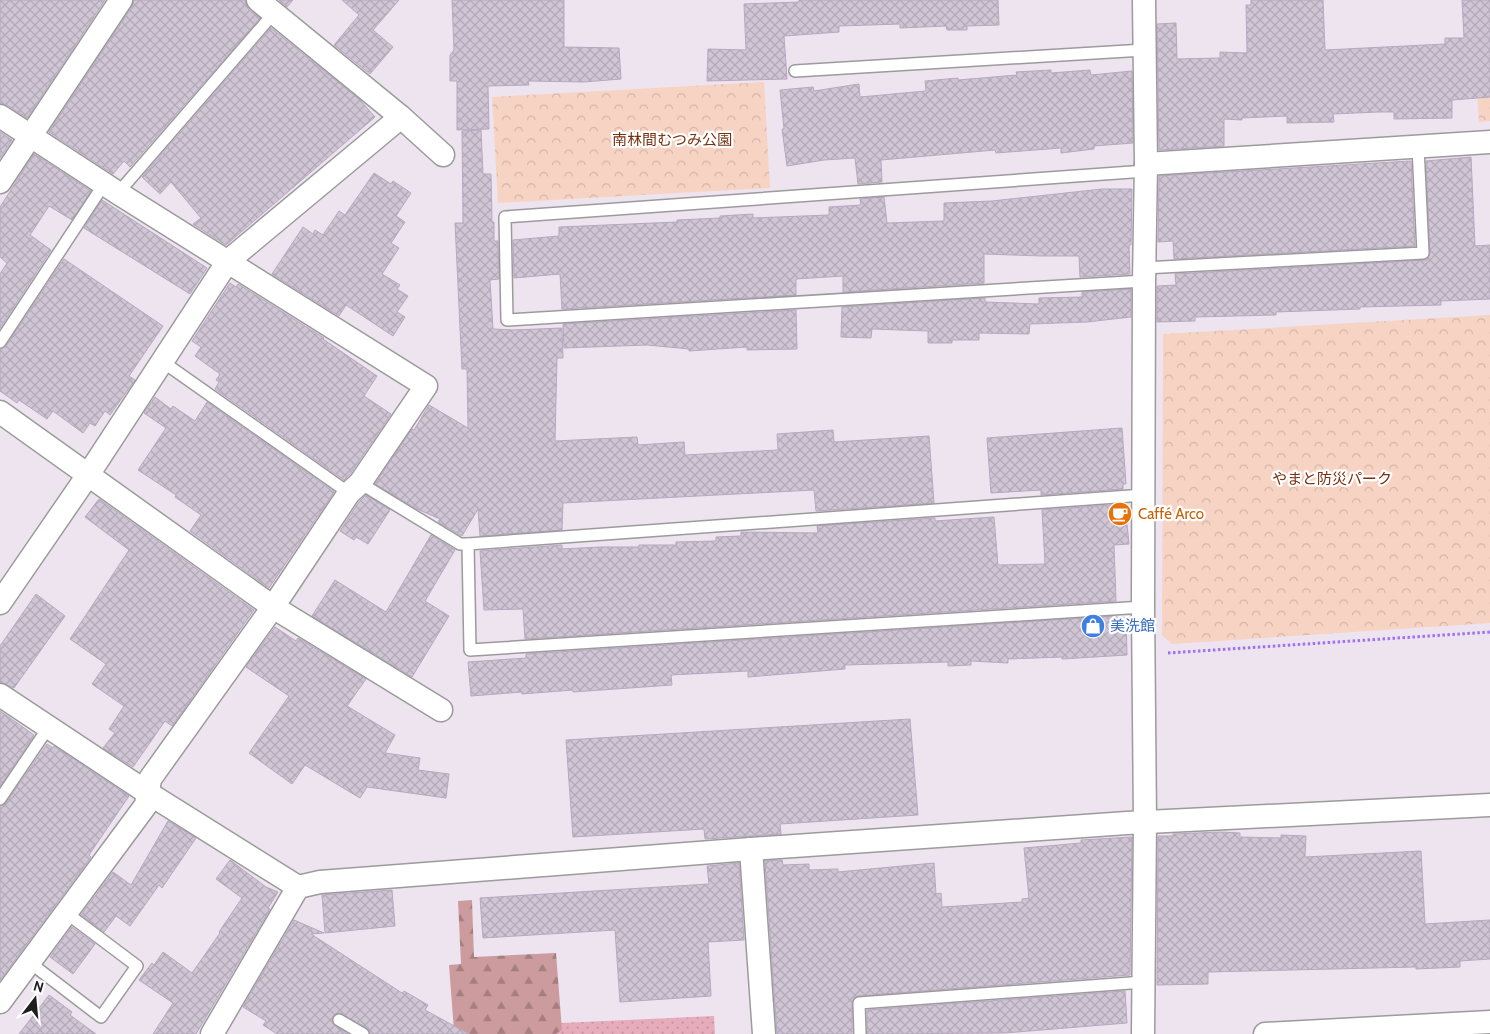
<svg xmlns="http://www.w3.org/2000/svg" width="1490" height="1034" viewBox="0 0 1490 1034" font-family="Cabin,'Noto Sans JP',sans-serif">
<defs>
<pattern id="grass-dots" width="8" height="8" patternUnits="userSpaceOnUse" patternTransform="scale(1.25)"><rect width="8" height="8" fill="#e7acbb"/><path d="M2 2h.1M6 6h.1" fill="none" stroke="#c694a0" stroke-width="1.8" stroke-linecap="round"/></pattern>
<pattern id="forest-firs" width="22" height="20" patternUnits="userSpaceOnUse" patternTransform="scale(1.25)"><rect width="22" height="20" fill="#cc9b9d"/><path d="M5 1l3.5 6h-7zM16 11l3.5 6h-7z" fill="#a57e7f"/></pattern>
<pattern id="park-crowns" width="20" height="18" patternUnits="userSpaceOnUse" patternTransform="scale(1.25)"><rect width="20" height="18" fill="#f7d3c3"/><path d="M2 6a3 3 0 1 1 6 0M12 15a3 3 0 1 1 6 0" fill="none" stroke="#d3b5a7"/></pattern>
<pattern id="building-cross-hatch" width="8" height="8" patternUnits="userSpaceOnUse" patternTransform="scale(1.25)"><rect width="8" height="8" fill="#d0c5d5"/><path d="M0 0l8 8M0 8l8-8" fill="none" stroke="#b2a9b6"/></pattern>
</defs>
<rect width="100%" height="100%" fill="#eee4ef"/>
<path fill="url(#grass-dots)" d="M714 1016 715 1034H556L561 1030V1023Z"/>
<path fill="url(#forest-firs)" d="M472 900 474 957 556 953 562 1030 556 1034H456L454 1031 449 965 461 964 458 901Z"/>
<g fill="url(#park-crowns)">
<path d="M1490 71V121L1479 122 1476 72Z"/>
<path d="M764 82 770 188 498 203 492 97Z"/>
<path d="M1490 315V623L1172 644 1162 635 1163 334Z"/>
</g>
<g fill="url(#building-cross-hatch)" stroke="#b8a7c0">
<path d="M0 0H105L27 118 7 105 0 103Z"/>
<path d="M134 0H245L246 5 249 10 260 18 130 167 124 161 113 174 49 132 132 7Z"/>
<path d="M279 0H293L287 7Z"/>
<path d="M342 0H399L373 30 393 47 370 74 334 45 359 15Z"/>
<path d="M452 0H564V47L619 48 621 79 584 82 528 81 529 85 488 86 489 129 457 130V81H450V55L454 50Z"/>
<path d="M799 0H998L999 25 967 26V30H947L946 26 900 28V24L839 26V32L784 36 787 79 707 81 708 49 746 50 744 4 799 2Z"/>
<path d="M1251 0H1323L1325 50 1445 44V38H1464L1462 0H1490V97L1452 100V118L1394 119V112H1378L1333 114 1334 122 1287 123V116L1242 118V120L1224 119V146L1159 150 1157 24 1176 23 1177 59 1220 58V52L1247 53 1246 5H1251Z"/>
<path d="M271 28 360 100 375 117 226 245 193 224 201 218 171 182 160 194 142 177Z"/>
<path d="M1051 70V73L1090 70 1091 75 1132 71 1133 143 1094 146V149L1061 153V148L996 153 995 150 881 160 882 182 858 184 855 158 824 160 787 166 782 129H784L780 90 813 87 814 91 859 84 860 97 926 91 925 81 958 78V80L1017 75 1016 72Z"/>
<path d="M481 130 483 174H491L492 222H494V241H498L499 279 490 280 493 329 513 330 562 328 563 358H557L555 441 637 437 638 445 684 442 685 455 778 450 777 434 833 430 834 442 929 436 934 503 816 511 814 490 563 503 562 530 480 536 478 509 462 536 438 522 440 519 417 509 375 484 412 429 414 430 429 405 468 428 467 369H462L455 223H463L462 131Z"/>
<path d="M0 132 12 140 0 158Z"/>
<path d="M34 154 91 191 72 220 49 206 30 235 51 250 0 328V274L7 263 0 257V207Z"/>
<path d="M1471 157 1475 246 1490 245V299L1441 301V305L1360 307V309L1276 312V315L1195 317V321L1157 322V286L1176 285 1175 274 1427 260 1430 253 1426 161Z"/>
<path d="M1411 161 1415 246 1174 259 1173 241 1158 242 1159 176Z"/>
<path d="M374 173 391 184 393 181 411 193 396 216 405 222 391 243 399 248 382 274 400 285 397 289 408 296 397 312 405 317 393 336 346 305 339 316 272 274 303 227 313 234 315 230 323 235 339 211 345 215Z"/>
<path d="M1102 189H1132L1131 245H1129L1130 274 1080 277 1079 256H1042L984 254V283L843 292V276L796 279V295L562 309 560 274 514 278 513 240 559 236V227L677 222V220L720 218V216L753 214V218L829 215V207L861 205 860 199 884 197 887 223 944 221V203L992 201Z"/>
<path d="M102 200 207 268 190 294 84 228Z"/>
<path d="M64 259 163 326 129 376 135 380 122 398 110 415 105 411 95 426 90 423 83 433 53 411 47 419 19 400 17 403 0 391V349L6 346Z"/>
<path d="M230 283 236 287 238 284 324 338 323 339 377 376 364 396 391 414 350 474 344 480 215 389 219 382 216 380 220 374 195 356 201 347 192 341Z"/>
<path d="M1131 289V317L1087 322 1030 324 1029 334 979 333V340H952V343H928V331L872 329 871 338 841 337 842 307 985 298V302L1039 304V298L1082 297V292Z"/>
<path d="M796 310 797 349 747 350V347L689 351V349L647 345 564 348 563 324Z"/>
<path d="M155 397 171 409 173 406 195 421 207 402 334 492 269 588 190 531 201 515 175 497 176 495 138 470 166 428 144 413Z"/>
<path d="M1122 428 1126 484H1123V489L1041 495V490L991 493 987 438Z"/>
<path d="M366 495 390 510 368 544 356 537 354 540 340 531 359 502Z"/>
<path d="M99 499 254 610 172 726 165 721 133 767 103 748 115 733 109 729 124 706 92 684 106 664 70 639 129 550 85 517Z"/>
<path d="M1125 504 1129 544 1114 545 1116 601 525 639 523 609 484 610 480 551 562 545V549L600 547H639V545H676V542L716 541V537L741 536V532L818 533 817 526 935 518V521L994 517 998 565 1045 564 1042 510Z"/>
<path d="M431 535 455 550 425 601 449 616 412 677 312 616 335 580 386 612Z"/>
<path d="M36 594 65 616 14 688 0 682V646Z"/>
<path d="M1116 616 1117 618H1126L1127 655 1062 659V657L1008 659V663L971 661V665L948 666V662L845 665V669L748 677V671L671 675 672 685 573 692V690L522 694V692L471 696 468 662 526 658V654Z"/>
<path d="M275 627 296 641 298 638 366 679 347 706 395 735 385 753 420 758 418 770 449 774 446 798 367 787 360 798 305 765 292 784 249 753 289 696 246 667Z"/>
<path d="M0 711 34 735 0 786Z"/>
<path d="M910 719 918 815 780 824 781 834 705 839 704 829 573 837 566 740Z"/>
<path d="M47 744 53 748 54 746 129 796 89 855 91 857 0 980V806L6 803Z"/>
<path d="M168 821 196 838 162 888 159 885 130 926 116 916 104 932 81 915 113 872 131 885Z"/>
<path d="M1221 832 1240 833V837L1281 838V835L1306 836 1305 857 1421 851 1425 924 1490 920V959L1460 961V967L1416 969V967L1208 972V984L1157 985 1158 836H1173V834Z"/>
<path d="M1132 837 1130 975 858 996 855 997 852 1003V1034H777L765 861 782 860 783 865 809 864V870L838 869V872L934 863 936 894 941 893 942 907 1022 902V899L1029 898 1024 848 1081 843V840Z"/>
<path d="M230 860 266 887 278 892 268 908 270 909 196 1034H153L173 1003 139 980 152 963 154 965 163 952 192 973 220 933 219 932 242 898 216 879Z"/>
<path d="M739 863 744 940 708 942 711 996 620 1002 615 930 483 938 480 898 709 884 707 866Z"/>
<path d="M392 890 395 926 325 933 322 895Z"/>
<path d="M294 920 324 933 311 934 402 993 404 991 428 1005 425 1010 469 1034H370L367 1028 340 1013 333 1016 332 1023 348 1034H277L263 1025 266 1021 243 1007Z"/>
<path d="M72 927 95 944 73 974 50 957Z"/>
<path d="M1125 991 1127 1023 1005 1033 867 1034V1010Z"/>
<path d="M49 995 72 1012 70 1015 96 1034H19Z"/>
</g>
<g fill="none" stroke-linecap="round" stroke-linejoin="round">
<g stroke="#9b9b9b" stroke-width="14">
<g id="service">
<path d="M795 71 1144 50"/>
<path d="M118 193 274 13"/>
<path d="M1144 268 1423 253 1418 147"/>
<path d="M1144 281 507 320 505 217 1146 171"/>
<path d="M0 342 104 184"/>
<path d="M163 362 349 493"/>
<path d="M360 483 460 544H468"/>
<path d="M1143 607 470 650 468 544 1144 495"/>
<path d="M0 799 48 728"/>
<path d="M29 962 101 1017 137 966 65 912"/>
<path d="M339 1020 363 1034"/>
<path d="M860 1034 859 1003 1144 982"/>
</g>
</g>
<g stroke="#9b9b9b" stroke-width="25">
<g id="minor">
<path d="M258 0 401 117 443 155"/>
<path d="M0 116 118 193 426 386 360 483 349 493 273 607 150 779 146 805 0 1002"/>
<path d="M1146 164 1490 142"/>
<path d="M0 182 121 0"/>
<path d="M0 412 273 607 441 710"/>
<path d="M0 603 88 475 228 261 401 117"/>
<path d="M0 695 148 793 298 887"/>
<path d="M751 849 764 1034"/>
<path d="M212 1034 298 887 320 882 751 849 1127 823 1490 805"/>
<path d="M1143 1034 1145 822 1143 607 1144 281 1146 164 1144 0"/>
<path d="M1265 1034 1490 1022"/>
</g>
</g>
<path stroke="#9d70f4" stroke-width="3" stroke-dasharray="2.5 2.5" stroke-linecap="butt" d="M1168 653 1490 632"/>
<use href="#service" stroke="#fff" stroke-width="11"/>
<use href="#minor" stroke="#fff" stroke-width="22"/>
</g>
<defs>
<g id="cafe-disc" transform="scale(1.25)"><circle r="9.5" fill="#e8710a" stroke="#fff"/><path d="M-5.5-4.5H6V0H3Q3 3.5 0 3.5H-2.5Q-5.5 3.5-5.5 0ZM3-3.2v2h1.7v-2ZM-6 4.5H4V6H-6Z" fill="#fff"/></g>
<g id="shop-disc" transform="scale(1.25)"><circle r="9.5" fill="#3f7fe0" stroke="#fff"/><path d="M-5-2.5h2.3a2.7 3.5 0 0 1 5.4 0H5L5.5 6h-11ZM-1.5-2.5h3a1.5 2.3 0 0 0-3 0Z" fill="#fff"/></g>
</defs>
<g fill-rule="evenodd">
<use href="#cafe-disc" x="1120" y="514"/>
<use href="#shop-disc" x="1093" y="626"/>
</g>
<g text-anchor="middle" stroke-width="4.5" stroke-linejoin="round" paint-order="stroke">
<g font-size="15" fill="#783110" stroke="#fff">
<text x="672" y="145">南林間むつみ公園</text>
<text x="1332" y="484">やまと防災パーク</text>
</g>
<g font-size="15" fill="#c56008" stroke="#fff" text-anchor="start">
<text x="1138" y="519">Caffé Arco</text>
</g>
<g font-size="15" fill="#366cbe" stroke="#fff" text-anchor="start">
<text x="1110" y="631">美洗館</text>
</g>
</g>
<g transform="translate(35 999) rotate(16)" stroke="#ffffff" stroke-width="4" paint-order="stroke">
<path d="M0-4L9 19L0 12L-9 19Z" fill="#1e1e1e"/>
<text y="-8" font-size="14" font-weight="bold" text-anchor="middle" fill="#1e1e1e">N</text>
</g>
</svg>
